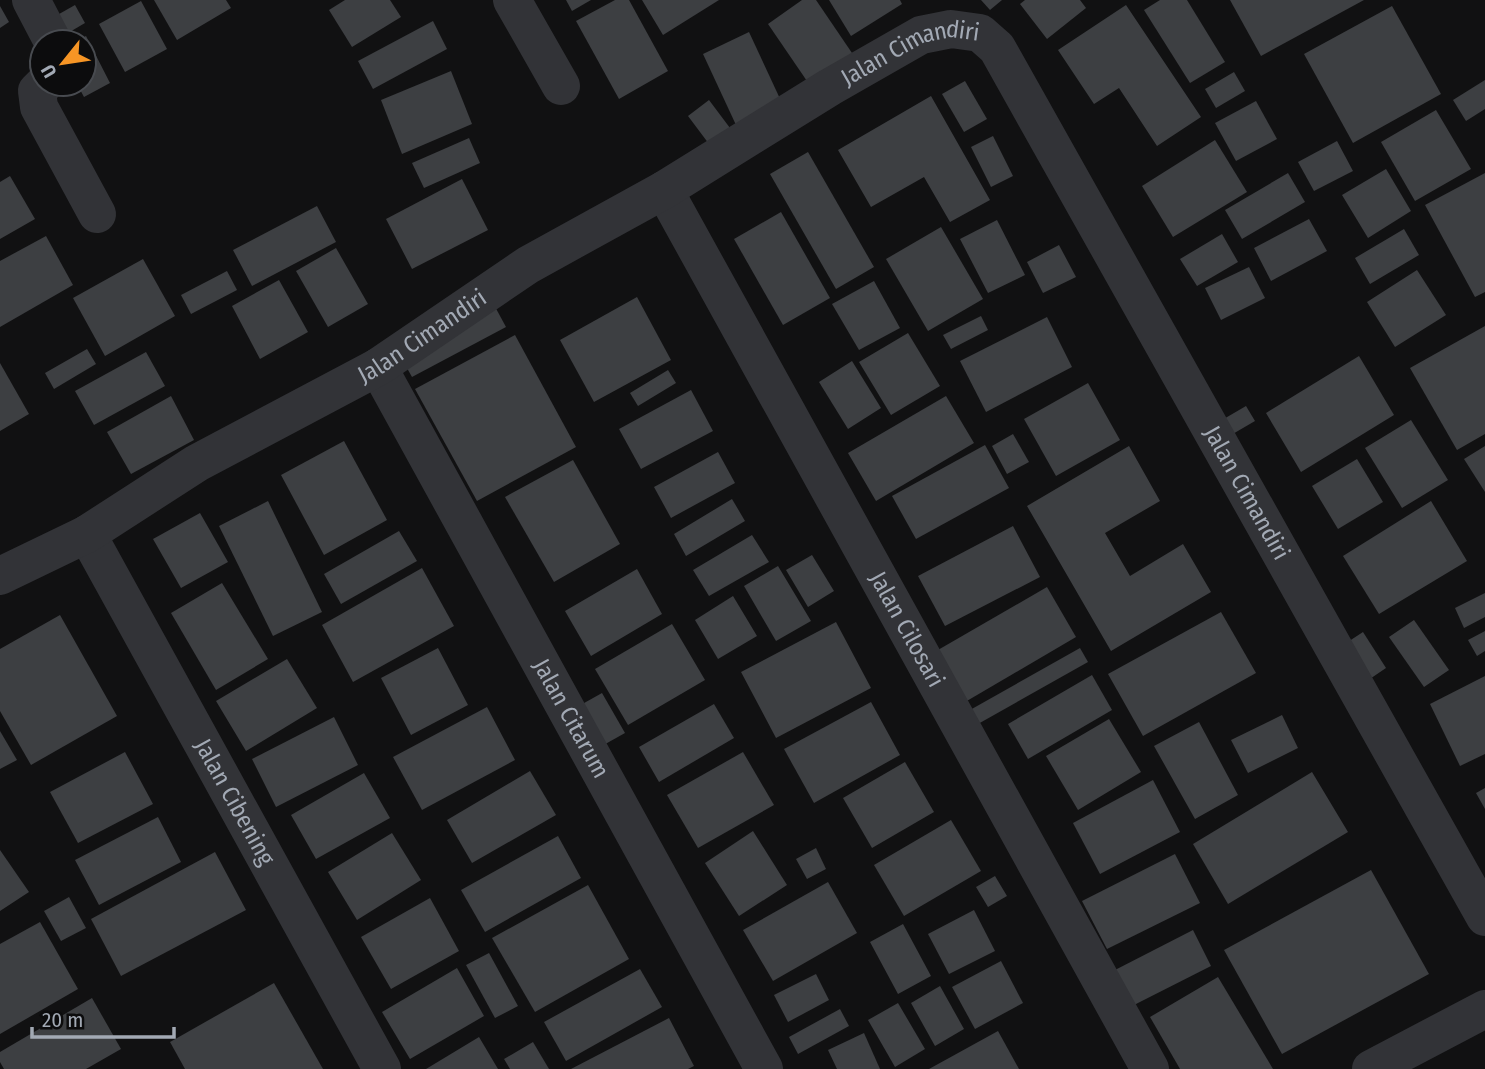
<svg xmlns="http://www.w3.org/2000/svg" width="1485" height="1069" viewBox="0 0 1485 1069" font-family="'Fira Sans Condensed',sans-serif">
<rect width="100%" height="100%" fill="#111112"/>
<g fill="#3d3f42">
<path d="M154 0H226L231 8 177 40Z"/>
<path d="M345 0H390L401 17 352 47 329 10Z"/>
<path d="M566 0H591L572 11Z"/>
<path d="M615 0H629L668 71 619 99 576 21Z"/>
<path d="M642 0H719L663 35Z"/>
<path d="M802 0H816L852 53 809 84 768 24Z"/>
<path d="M829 0H900L902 4 851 36Z"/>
<path d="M981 0H1002L990 10Z"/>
<path d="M1025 0H1080L1086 8 1047 39 1020 4Z"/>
<path d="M1160 0H1187L1225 62 1190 83 1144 10Z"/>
<path d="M1230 0H1364L1261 56Z"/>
<path d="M141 1 167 49 125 72 99 24Z"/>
<path d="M75 5 85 23 56 40 45 22Z"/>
<path d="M1126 5 1201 117 1157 146 1119 88 1094 104 1058 50Z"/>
<path d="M0 6 9 22 0 28Z"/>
<path d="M1392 6 1441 94 1353 143 1304 54Z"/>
<path d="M433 21 447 49 373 89 358 61Z"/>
<path d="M749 32 782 103 736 125 703 54Z"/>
<path d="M86 36 110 83 84 97 77 84H84V42H75Z"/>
<path d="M451 71 472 124 402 154 381 100Z"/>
<path d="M1234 72 1245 91 1216 108 1205 89Z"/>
<path d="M1485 80V109L1466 121 1453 100Z"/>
<path d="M965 81 987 119 964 132 942 94Z"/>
<path d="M931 96 990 200 950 222 924 177 871 207 838 150Z"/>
<path d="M709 100 733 132 712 148 688 116Z"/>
<path d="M1256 101 1277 139 1236 161 1215 123Z"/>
<path d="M1436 110 1471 169 1415 201 1381 142Z"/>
<path d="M993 136 1013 176 991 187 971 147Z"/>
<path d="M469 138 480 163 424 188 412 163Z"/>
<path d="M1215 140 1247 192 1173 237 1142 186Z"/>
<path d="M1337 141 1353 171 1314 191 1298 162Z"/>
<path d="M808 152 874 267 836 289 770 174Z"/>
<path d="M1386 169 1411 211 1368 238 1342 195Z"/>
<path d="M1288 173 1305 202 1242 239 1225 210Z"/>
<path d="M1485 173V292L1475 297 1425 205Z"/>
<path d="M10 176 35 219 0 239V182Z"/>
<path d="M462 179 488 230 412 269 386 219Z"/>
<path d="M317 206 336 242 252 286 233 250Z"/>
<path d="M781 212 830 298 783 325 734 239Z"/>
<path d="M1309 219 1327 251 1271 281 1254 248Z"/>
<path d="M997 220 1025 275 988 293 960 239Z"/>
<path d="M941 227 983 299 928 331 886 259Z"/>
<path d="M1404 229 1419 255 1370 284 1355 258Z"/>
<path d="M1222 234 1238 262 1197 286 1180 259Z"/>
<path d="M46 236 73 285 0 327V261Z"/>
<path d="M1059 245 1076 277 1043 293 1027 262Z"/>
<path d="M336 248 368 304 328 327 296 271Z"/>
<path d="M143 259 175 316 105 356 73 298Z"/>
<path d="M1249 267 1265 298 1221 320 1205 288Z"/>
<path d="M1417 270 1446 315 1395 347 1367 302Z"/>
<path d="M227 271 237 290 191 314 181 295Z"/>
<path d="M279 280 308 332 260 359 232 306Z"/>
<path d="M874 281 900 328 859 350 832 304Z"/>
<path d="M637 297 671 360 594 402 560 340Z"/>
<path d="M493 303 506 327 412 377 399 354Z"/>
<path d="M981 316 988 330 951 349 943 335Z"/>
<path d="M1047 317 1072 367 986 412 960 361Z"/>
<path d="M1485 326V434L1457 450 1410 368Z"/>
<path d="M908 333 940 386 891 415 859 362Z"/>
<path d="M515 335 576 447 477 501 415 389Z"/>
<path d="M87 349 96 364 54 389 45 373Z"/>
<path d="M146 352 165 386 94 425 75 391Z"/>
<path d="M1359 356 1394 415 1301 472 1266 413Z"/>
<path d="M852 361 881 408 848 429 819 382Z"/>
<path d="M0 363 29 414 0 431Z"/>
<path d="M668 370 676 383 638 406 630 393Z"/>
<path d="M1088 383 1120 440 1056 476 1024 419Z"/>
<path d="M691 390 713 431 641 469 619 429Z"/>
<path d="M171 396 194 440 131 474 107 432Z"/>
<path d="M946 396 974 443 876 501 848 453Z"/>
<path d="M1246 406 1255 421 1231 435 1222 420Z"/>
<path d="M1411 420 1448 480 1402 508 1365 448Z"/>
<path d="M1013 434 1029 462 1007 474 992 446Z"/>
<path d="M344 441 387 520 324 555 281 475Z"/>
<path d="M985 445 1009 488 916 539 892 496Z"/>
<path d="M1129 446 1160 501 1105 533 1130 576 1183 544 1211 592 1111 651 1027 506Z"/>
<path d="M1485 446V492L1464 459Z"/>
<path d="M718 452 735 483 671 518 654 487Z"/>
<path d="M1357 459 1383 502 1338 529 1312 486Z"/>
<path d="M573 460 620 544 554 582 505 497Z"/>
<path d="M732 499 745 521 686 556 674 534Z"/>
<path d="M268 501 322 612 273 636 219 526Z"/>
<path d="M1431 501 1467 561 1379 614 1343 556Z"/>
<path d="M200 513 228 562 181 588 153 539Z"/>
<path d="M1013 526 1040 577 945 626 918 576Z"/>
<path d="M399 531 417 561 341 604 324 574Z"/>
<path d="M752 535 769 562 709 596 693 570Z"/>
<path d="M812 555 834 591 808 607 786 570Z"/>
<path d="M778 566 811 621 776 641 744 586Z"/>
<path d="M422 568 454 626 353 682 322 625Z"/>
<path d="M637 569 662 614 591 656 565 611Z"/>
<path d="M222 583 268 659 216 690 171 613Z"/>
<path d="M1047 587 1076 637 960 705 931 654Z"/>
<path d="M1485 593V617L1464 628 1455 608Z"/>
<path d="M733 596 757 636 718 659 695 620Z"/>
<path d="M1221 612 1256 673 1143 736 1108 674Z"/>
<path d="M60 615 117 716 31 765 0 711V649Z"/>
<path d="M1414 620 1449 670 1424 687 1389 637Z"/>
<path d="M836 622 871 688 776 738 741 672Z"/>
<path d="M672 624 705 680 628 725 595 669Z"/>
<path d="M1485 631V651L1477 656 1468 640Z"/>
<path d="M1363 632 1386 668 1361 685 1337 649Z"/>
<path d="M438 648 468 705 411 735 381 678Z"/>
<path d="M1080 648 1088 662 978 724 970 710Z"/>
<path d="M287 659 317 708 246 751 216 701Z"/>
<path d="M1092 675 1112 710 1028 759 1008 724Z"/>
<path d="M1485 676V754L1460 766 1430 704Z"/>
<path d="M602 693 625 733 600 747 577 707Z"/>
<path d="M871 702 900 755 814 803 784 749Z"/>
<path d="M714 704 734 738 659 782 639 747Z"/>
<path d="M487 707 515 760 422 810 393 757Z"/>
<path d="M1282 715 1298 748 1248 773 1231 740Z"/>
<path d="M334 717 358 765 276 807 252 759Z"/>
<path d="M1109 719 1141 772 1078 810 1046 756Z"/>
<path d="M1199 722 1238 795 1195 819 1154 746Z"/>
<path d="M0 731 17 760 0 769Z"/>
<path d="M125 752 153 804 78 843 50 792Z"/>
<path d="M743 752 774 805 698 848 667 795Z"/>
<path d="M905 762 934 812 872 848 843 798Z"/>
<path d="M530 771 556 815 472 863 447 820Z"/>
<path d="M1312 772 1348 832 1228 904 1193 844Z"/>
<path d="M364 773 390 818 316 859 291 815Z"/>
<path d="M1153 780 1180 832 1100 874 1073 823Z"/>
<path d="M1485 788V809L1476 793Z"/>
<path d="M158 817 181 862 99 905 75 860Z"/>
<path d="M951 820 981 871 904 916 874 865Z"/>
<path d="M753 831 787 885 739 916 705 863Z"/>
<path d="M392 833 421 880 357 920 328 872Z"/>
<path d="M558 836 581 878 485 932 461 890Z"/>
<path d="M816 848 826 869 807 879 796 859Z"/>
<path d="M0 850 29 892 0 911Z"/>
<path d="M215 852 246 910 121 976 91 919Z"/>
<path d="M1175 854 1200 903 1107 949 1082 901Z"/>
<path d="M1371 870 1429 974 1282 1054 1224 950Z"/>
<path d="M995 876 1007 896 988 907 976 887Z"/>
<path d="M828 882 857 933 773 981 743 930Z"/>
<path d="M588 885 629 959 535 1012 492 938Z"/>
<path d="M69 897 86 928 61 941 44 911Z"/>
<path d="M430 898 459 951 391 989 361 937Z"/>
<path d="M974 910 995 951 949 974 928 934Z"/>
<path d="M40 922 78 989 0 1034V944Z"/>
<path d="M903 924 931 976 898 994 870 942Z"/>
<path d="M1193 930 1211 966 1134 1005 1115 970Z"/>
<path d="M489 953 518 1006 495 1018 466 965Z"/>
<path d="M1001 961 1023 1003 975 1029 952 987Z"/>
<path d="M457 968 484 1016 410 1059 382 1012Z"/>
<path d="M640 969 662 1007 566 1061 544 1022Z"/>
<path d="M816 974 829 1000 788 1022 774 995Z"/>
<path d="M1218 977 1273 1069H1180L1150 1017Z"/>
<path d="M274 983 323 1069H185L170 1042Z"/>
<path d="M940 986 964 1029 935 1046 911 1003Z"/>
<path d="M92 998 121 1049 86 1069H4L0 1062V1052Z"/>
<path d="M898 1003 925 1049 895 1067 868 1020Z"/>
<path d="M840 1009 849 1026 798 1054 789 1037Z"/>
<path d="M669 1018 694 1066 688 1069H571Z"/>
<path d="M998 1031 1019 1069H929Z"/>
<path d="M864 1033 880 1069H837L828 1050Z"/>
<path d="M479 1037 498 1069H426Z"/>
<path d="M533 1042 549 1069H510L504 1059Z"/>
</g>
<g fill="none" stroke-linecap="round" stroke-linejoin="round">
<g stroke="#323337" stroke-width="38">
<path d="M31 0 53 42"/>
<path d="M512 0 561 86"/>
<path d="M44 84 37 91 39 107 97 214"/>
<path id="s1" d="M664 190 1150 1069"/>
<path id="s2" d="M378 367 764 1069"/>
<path id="s3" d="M87 534 382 1069"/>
<path id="s4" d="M0 576 87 534 197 463 378 367 528 265 664 190 830 87 921 35 951 29 980 33 997 48 1485 917"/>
<path d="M1371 1069 1485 1009"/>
</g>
</g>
<g text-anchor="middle" stroke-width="5" stroke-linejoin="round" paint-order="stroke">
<g font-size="24" fill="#a2a9b4" stroke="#0c0c0d">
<text dy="8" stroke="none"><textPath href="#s4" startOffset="1054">Jalan Cimandiri</textPath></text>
<text dy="8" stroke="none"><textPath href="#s4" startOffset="486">Jalan Cimandiri</textPath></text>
<text dy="8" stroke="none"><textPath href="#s4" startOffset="1662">Jalan Cimandiri</textPath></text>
<text dy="8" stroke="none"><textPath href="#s1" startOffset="502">Jalan Cilosari</textPath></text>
<text dy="8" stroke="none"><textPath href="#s2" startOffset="401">Jalan Citarum</textPath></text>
<text dy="8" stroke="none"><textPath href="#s3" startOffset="306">Jalan Cibening</textPath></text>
</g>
</g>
<g transform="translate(63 63) rotate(240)"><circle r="33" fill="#0c0c0d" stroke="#484b50" stroke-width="2"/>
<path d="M0-5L12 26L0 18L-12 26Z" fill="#f69525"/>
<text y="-10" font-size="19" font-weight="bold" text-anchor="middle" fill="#a2a9b4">U</text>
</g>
<path d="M32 1027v10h142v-10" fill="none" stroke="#a2a9b4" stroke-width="3.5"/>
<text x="42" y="1027" font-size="21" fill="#a2a9b4" stroke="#0c0c0d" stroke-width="5" paint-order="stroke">20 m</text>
</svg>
